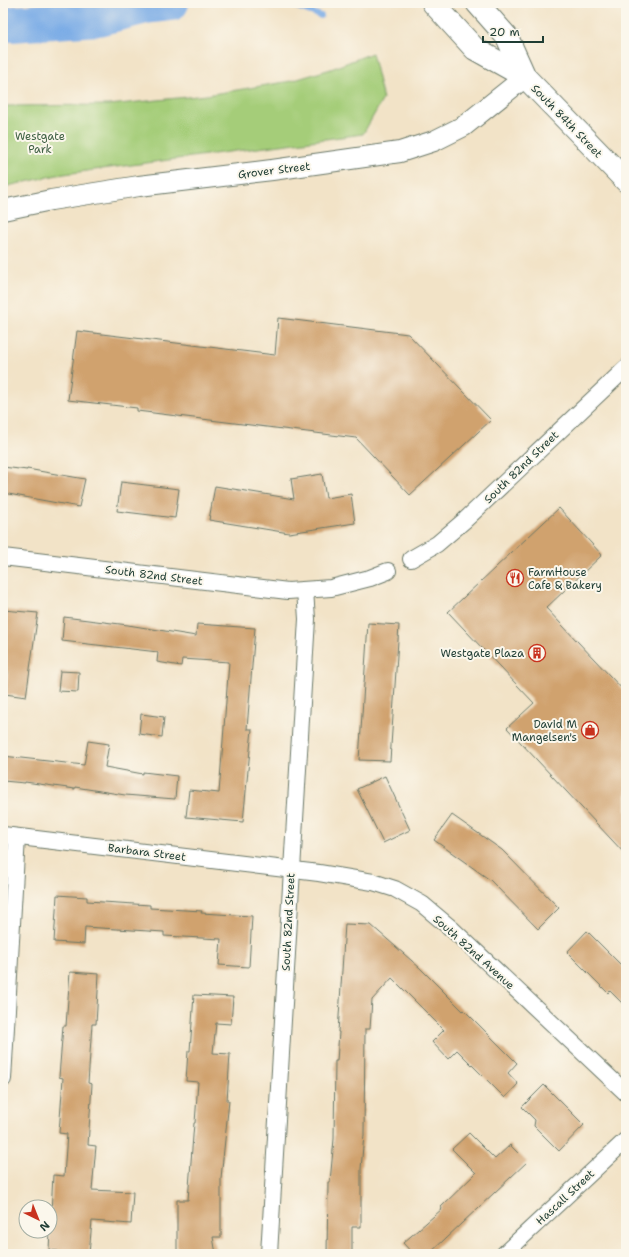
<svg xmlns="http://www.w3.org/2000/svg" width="629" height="1257" viewBox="0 0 629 1257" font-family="'Shantell Sans',sans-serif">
<rect width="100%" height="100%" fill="#fbf7ec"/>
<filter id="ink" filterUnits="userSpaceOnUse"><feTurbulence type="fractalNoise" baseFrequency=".025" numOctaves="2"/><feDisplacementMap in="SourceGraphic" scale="8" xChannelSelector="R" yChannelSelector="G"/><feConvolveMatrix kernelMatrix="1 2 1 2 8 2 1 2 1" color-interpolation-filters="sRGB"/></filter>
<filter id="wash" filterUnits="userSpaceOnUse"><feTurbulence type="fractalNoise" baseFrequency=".012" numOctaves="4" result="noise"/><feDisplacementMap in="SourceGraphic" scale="16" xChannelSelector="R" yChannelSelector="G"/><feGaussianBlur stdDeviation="0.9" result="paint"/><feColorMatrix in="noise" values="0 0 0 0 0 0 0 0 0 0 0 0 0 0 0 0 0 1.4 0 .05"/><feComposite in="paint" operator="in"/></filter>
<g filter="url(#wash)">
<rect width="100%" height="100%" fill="#f2e3c7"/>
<path fill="#a5cd79" stroke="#628556" d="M372 53 383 99 363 134 57 175 3 187V106L109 105 207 95 291 81 331 69Z"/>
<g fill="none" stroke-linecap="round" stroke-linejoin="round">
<path stroke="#7aace6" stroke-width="6" d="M287 3 321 16"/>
<path stroke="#7aace6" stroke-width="36" d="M3 23 11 24 98 18 146 6 171 3"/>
</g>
<g id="blocks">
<g fill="#d0a26e">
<path d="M278 318 408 334 491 420 410 495 356 438 137 411V408L68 400 77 331 275 355Z"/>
<path d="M3 467 27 470V469L85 479 79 507 3 493Z"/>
<path d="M322 474 326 498 351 494 355 523 289 533 209 520 215 486 294 499 291 479Z"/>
<path d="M121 482 179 489 175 518 117 511Z"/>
<path d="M559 508 602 555 546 608 626 693V855L507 728 534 703 448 612Z"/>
<path d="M3 610 38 613 26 697 5 694 8 672H3Z"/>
<path d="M64 617 128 625 196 636 197 624 255 628 247 729H252L243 822 186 817 189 790 219 793 229 662 182 659 181 666 157 662 158 652 62 641Z"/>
<path d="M368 623 399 625 390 761 359 760Z"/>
<path d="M60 671 79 672 78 692 58 691Z"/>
<path d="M141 714 164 717 162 737 139 734Z"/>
<path d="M88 741 109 744 105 767 143 774V772L177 776 175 799 125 795 75 787V789L25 782V783L3 781V756L84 765Z"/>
<path d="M385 776 410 830 383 843 357 789Z"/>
<path d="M452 815 502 850 559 908 538 929 490 880 434 840Z"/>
<path d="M57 895 87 897V901L150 905V908L202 911 201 913 252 916 249 967 219 965 221 939 164 936V932L85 927 84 944 54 942Z"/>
<path d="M345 924 371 925 420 968 463 1011 464 1010 517 1063 508 1073 518 1084 505 1098 457 1050 448 1059 432 1042 444 1030 392 978 372 1000 370 1029H365L364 1135 361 1169V1227H352V1254H327L328 1182H330L334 1139 335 1061H337L339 1032H338Z"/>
<path d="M587 931 626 970V1007L610 991 608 993 567 952Z"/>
<path d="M70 972 99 974 96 1024H92L88 1083 92 1084 88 1145 96 1146 92 1190 133 1192 131 1224 92 1221 89 1254H58V1251L49 1250 53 1175 64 1176 67 1134 59 1133 63 1078 59 1077 63 1026H66Z"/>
<path d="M194 995 233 997 231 1024 216 1023 213 1053 230 1054 227 1101H229L221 1178V1237H213L216 1254H177V1200H188L194 1123H195L198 1082 186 1081 188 1051H190Z"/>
<path d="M544 1085 584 1125 559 1151 534 1126 535 1120 522 1107Z"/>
<path d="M469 1133 495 1159 510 1145 527 1162 429 1254H413L403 1243 442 1209 441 1207 476 1173 452 1149Z"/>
</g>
</g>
</g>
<g filter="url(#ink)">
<use href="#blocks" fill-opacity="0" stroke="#697767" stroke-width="1"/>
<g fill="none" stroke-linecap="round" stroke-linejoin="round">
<g stroke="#697767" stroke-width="18">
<g id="minor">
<path d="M3 557 288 591 331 588 370 578 388 571"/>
<path d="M411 559 437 544 464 521 626 368"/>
<path d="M3 835 319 873 373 882 395 889 422 904 453 930 626 1093"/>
<path d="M3 1079 17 837"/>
<path d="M269 1254 307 619 305 590"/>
<path d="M504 1254 626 1140"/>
</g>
</g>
<g stroke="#697767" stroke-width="22">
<path id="tertiary" d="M3 210 51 200 139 186 272 170 400 152 434 141 464 126 525 77"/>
</g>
<g stroke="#697767" stroke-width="24">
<g id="primary">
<path d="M433 3 475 49 525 77 626 181"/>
<path d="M477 3 507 37 525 77"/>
</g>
</g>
<use href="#minor" stroke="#fff" stroke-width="16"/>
<use href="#tertiary" stroke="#fff" stroke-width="20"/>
<use href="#primary" stroke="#fff" stroke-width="22"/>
</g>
</g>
<defs>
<g id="restaurant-ring" transform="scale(0.9)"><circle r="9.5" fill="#fbf7ec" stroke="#c8321e" stroke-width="1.5"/><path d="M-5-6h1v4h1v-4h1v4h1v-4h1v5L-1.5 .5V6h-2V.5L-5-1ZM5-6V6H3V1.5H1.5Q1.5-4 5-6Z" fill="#c8321e"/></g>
<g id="building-ring" transform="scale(0.9)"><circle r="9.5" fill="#fbf7ec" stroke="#c8321e" stroke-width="1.5"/><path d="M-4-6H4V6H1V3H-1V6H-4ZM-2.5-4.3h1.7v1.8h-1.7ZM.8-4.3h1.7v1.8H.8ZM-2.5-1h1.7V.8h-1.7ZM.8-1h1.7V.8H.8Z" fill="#c8321e"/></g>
<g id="shop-ring" transform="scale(0.9)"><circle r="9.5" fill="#fbf7ec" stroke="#c8321e" stroke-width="1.5"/><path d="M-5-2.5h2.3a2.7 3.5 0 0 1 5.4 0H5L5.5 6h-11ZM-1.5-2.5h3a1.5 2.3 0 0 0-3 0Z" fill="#c8321e"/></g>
</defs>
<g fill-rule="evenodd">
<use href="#restaurant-ring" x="515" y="578"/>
<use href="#building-ring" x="537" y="653"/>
<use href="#shop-ring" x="590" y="730"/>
</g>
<g text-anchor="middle" stroke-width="4" stroke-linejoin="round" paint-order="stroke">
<g font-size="11" fill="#1f3d34" stroke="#fbf7ec">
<text transform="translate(567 121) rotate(46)" y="4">South 84th Street</text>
<text transform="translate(274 170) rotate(-7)" y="4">Grover Street</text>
<text transform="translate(521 467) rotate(-44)" y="4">South 82nd Street</text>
<text transform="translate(154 575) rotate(7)" y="4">South 82nd Street</text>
<text transform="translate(147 852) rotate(7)" y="4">Barbara Street</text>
<text transform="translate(288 922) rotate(-87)" y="4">South 82nd Street</text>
<text transform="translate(474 952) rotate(42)" y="4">South 82nd Avenue</text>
<text transform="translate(565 1197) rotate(-43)" y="4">Hascall Street</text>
</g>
<g font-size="11" fill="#406145" stroke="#fbf7ec">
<text x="40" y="140">Westgate<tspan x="40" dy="13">Park</tspan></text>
</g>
<g font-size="11" fill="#1f3d34" stroke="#fbf7ec" text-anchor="end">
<text x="528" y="576" text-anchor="start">FarmHouse<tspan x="528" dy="13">Cafe &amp; Bakery</tspan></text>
<text x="524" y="657">Westgate Plaza</text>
<text x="577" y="728">David M<tspan x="577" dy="13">Mangelsen's</tspan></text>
</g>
</g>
<rect width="629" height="1257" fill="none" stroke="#fbf7ec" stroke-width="16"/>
<g transform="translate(38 1219) rotate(137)"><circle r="19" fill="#fbf7ec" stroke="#a3ada2"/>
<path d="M0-3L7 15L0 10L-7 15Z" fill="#c8321e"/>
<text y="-6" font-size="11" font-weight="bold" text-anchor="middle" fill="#1f3d34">N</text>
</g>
<path d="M483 36v6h60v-6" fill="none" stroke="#1f3d34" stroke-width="2"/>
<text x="489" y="36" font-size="12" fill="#1f3d34" stroke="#fbf7ec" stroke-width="3" paint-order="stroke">20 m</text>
</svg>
